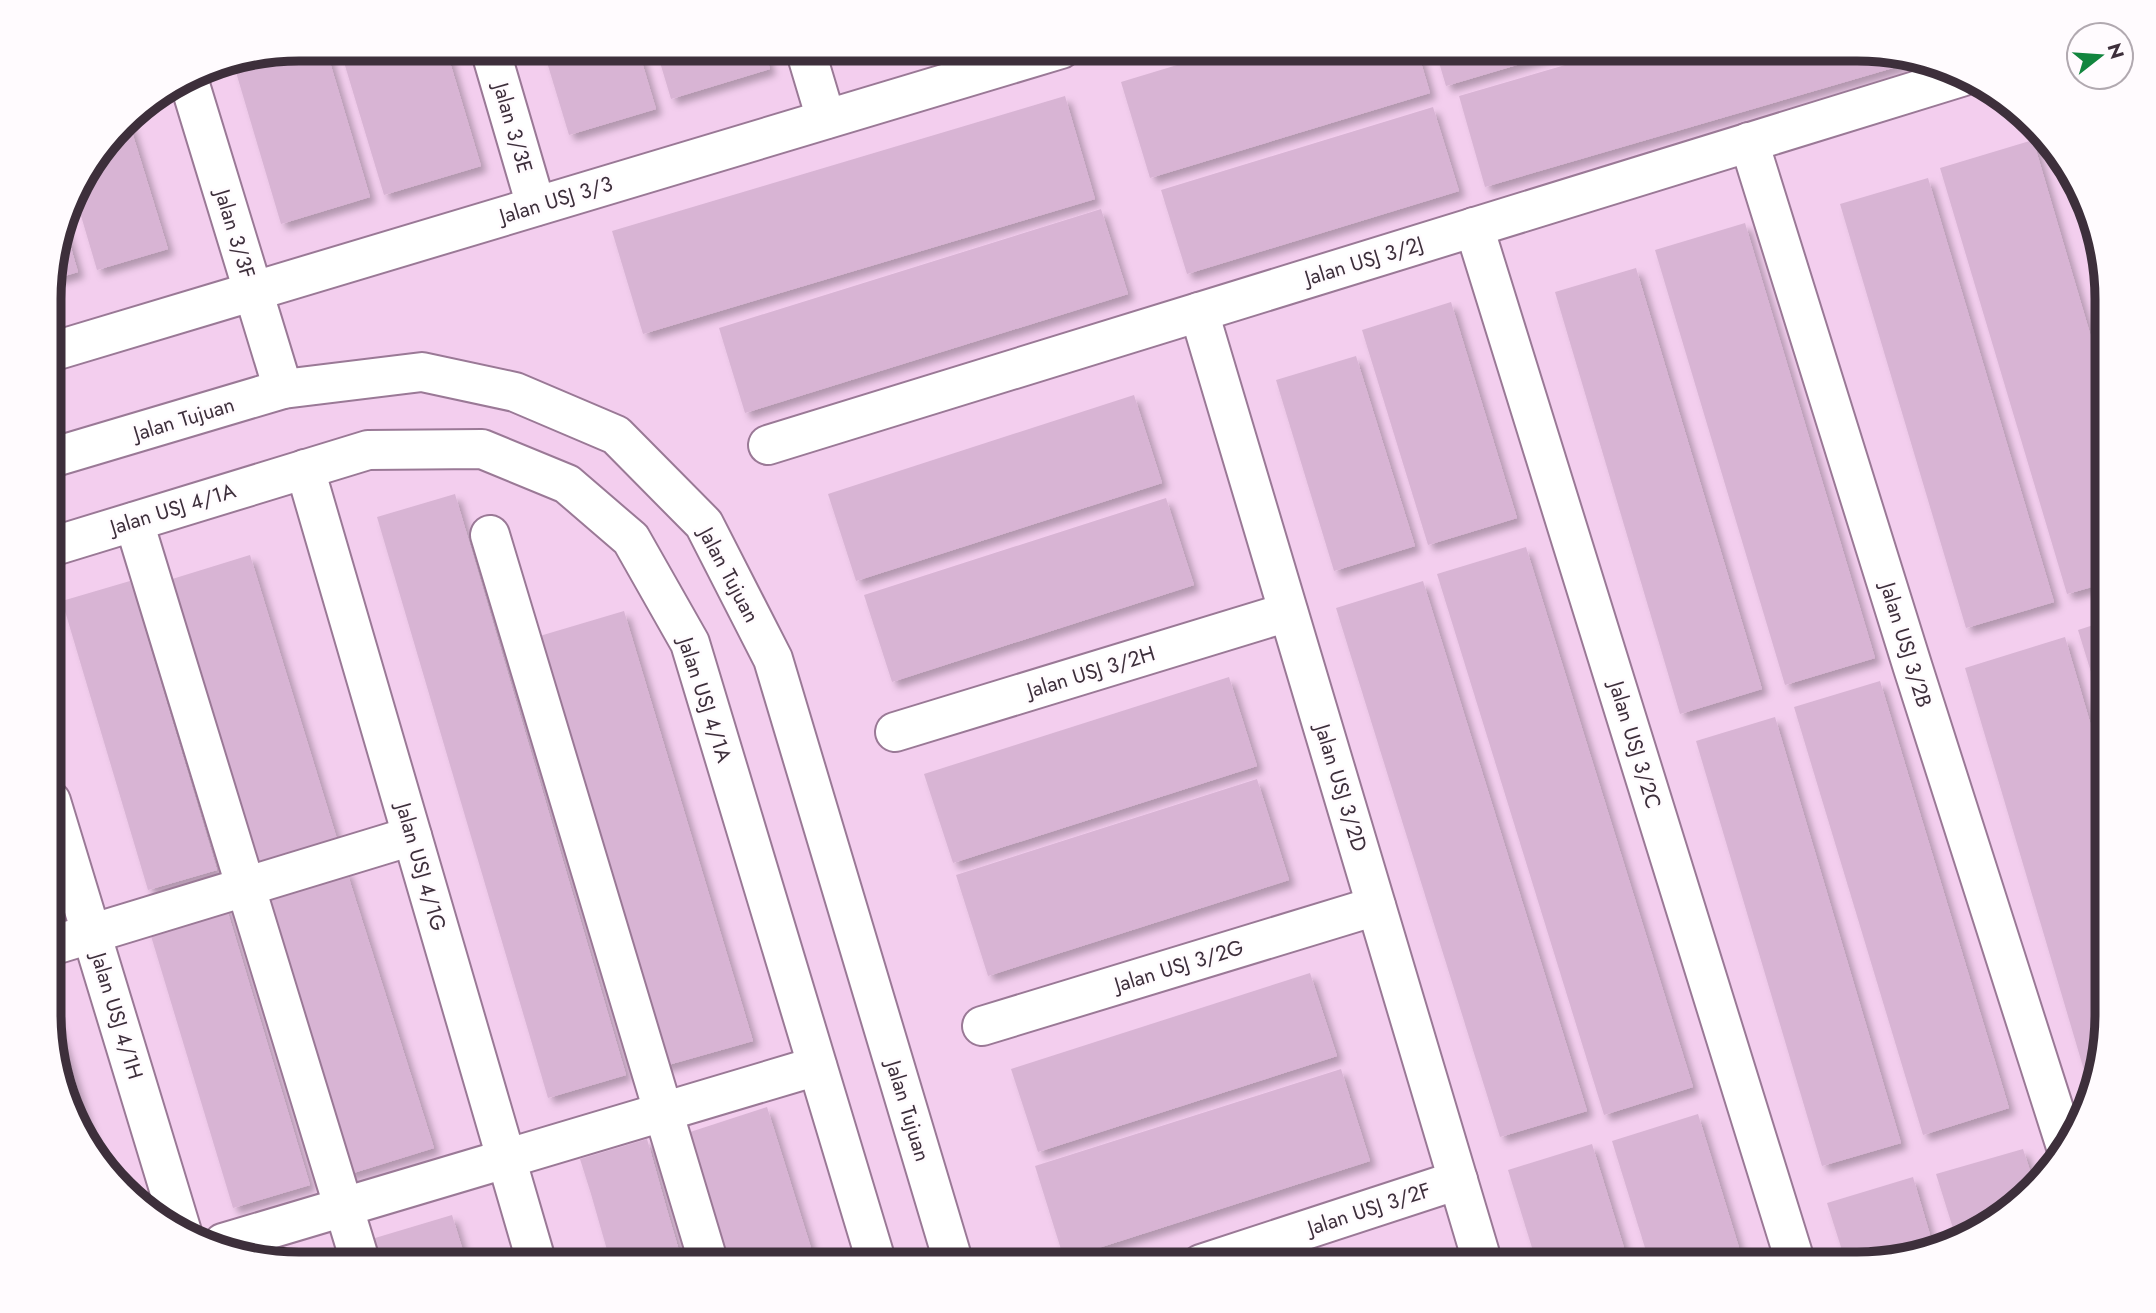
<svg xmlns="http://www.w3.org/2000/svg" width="2156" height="1313" viewBox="0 0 2156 1313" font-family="Jost,sans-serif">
<defs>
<filter id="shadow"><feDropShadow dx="6" dy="6" stdDeviation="3.5" flood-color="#0004"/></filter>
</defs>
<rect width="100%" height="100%" fill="#f3ceee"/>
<g fill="#d8b4d4" filter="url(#shadow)">
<path d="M299 49H326L370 197 281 224 233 62Z"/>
<path d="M340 49H446L481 166 384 195Z"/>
<path d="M543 49H638L656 109 569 135Z"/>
<path d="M656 49H764L770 69 671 99Z"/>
<path d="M1230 49H1417L1430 93 1150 178 1121 82Z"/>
<path d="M1435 49H1567V50L1446 86Z"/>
<path d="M1620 49H1857L1910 63 1485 187 1459 96Z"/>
<path d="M1065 96 1095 199 643 334 612 231Z"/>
<path d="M1433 107 1459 191 1187 274 1161 190Z"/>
<path d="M128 119 168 249 97 270 74 192Z"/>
<path d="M2033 140 2106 388V583L2067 594 1940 168Z"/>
<path d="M1928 178 2054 602 1966 628 1840 204Z"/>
<path d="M1101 209 1128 294 745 413 719 328Z"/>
<path d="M1745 223 1875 658 1785 685 1655 250Z"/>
<path d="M64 224 78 272 51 280V267Z"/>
<path d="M1636 268 1762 689 1680 714 1555 292Z"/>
<path d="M1451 302 1517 518 1428 545 1362 330Z"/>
<path d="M1356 356 1415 546 1334 571 1276 380Z"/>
<path d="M1134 395 1162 483 856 581 828 494Z"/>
<path d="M455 494 626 1075 548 1098 377 517Z"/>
<path d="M1166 498 1194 585 892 682 864 595Z"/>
<path d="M1526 547 1693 1087 1604 1115 1437 574Z"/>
<path d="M250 555 337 839 257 864 169 580Z"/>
<path d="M130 581 217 870 148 890 62 601Z"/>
<path d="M1423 581 1587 1111 1500 1137 1336 608Z"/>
<path d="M624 611 753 1041 661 1067 533 638Z"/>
<path d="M2106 621V721L2078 630Z"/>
<path d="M2065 637 2106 777V1030L2089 1087 1965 668Z"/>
<path d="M1229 677 1257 766 953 863 924 774Z"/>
<path d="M1880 681 2009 1108 1923 1135 1794 707Z"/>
<path d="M1775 717 1901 1143 1822 1166 1696 741Z"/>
<path d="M1257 779 1289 880 988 976 956 875Z"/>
<path d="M346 869 434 1148 347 1175 258 897Z"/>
<path d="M225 903 310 1185 233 1208 148 926Z"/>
<path d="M1310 973 1337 1056 1038 1152 1011 1069Z"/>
<path d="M51 1005H52L99 1160 91 1152 51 1046Z"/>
<path d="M1341 1069 1370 1161 1064 1259 1035 1166Z"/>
<path d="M767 1107 816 1264H721L681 1135Z"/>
<path d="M1698 1114 1744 1264H1650L1612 1141Z"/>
<path d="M647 1139 667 1210 683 1264H611L591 1194 580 1159Z"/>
<path d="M1592 1144 1629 1264H1537L1508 1170Z"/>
<path d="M2023 1149 2033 1180 1982 1230 1956 1238 1936 1174Z"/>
<path d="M1913 1177 1933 1245 1873 1263H1846L1827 1203Z"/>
<path d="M452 1215 467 1264H372L365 1241Z"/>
<path d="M343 1249 347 1264 295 1263Z"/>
<path d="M1391 1258 1393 1264H1374V1263Z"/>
</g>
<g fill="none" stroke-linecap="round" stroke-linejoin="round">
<g stroke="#9a7996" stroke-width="42">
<g id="minor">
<path d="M490 49 536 206"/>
<path d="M805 49 826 119"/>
<path d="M188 78 283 389"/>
<path d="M1749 142 1913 668 2066 1147"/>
<path d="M1474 227 1796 1264"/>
<path d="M1199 312 1483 1264"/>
<path d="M51 352 1061 49"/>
<path d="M768 445 1961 77"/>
<path d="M51 458 283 389 422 372 515 392 616 435 704 524 773 659 954 1264"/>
<path d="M305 469 537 1264"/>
<path d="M134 522 361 1264"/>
<path d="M490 535 709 1264"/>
<path d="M51 547 368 450 482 449 567 484 631 539 690 643 877 1264"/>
<path d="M895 732 1288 612"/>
<path d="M51 801 182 1232"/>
<path d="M51 946 412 836"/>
<path d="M982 1026 1376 906"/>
<path d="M223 1243 817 1066"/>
<path d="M1201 1264 1458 1180"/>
</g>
</g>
<use href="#minor" stroke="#fff" stroke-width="38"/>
</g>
<g text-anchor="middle" stroke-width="5" stroke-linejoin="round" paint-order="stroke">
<g font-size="21" fill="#3d2f3b" stroke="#fffbfe">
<text transform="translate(513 128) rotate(74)" y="7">Jalan 3/3E</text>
<text transform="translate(556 200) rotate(-17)" y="7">Jalan USJ 3/3</text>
<text transform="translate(235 234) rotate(73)" y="7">Jalan 3/3F</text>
<text transform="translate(1364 261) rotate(-17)" y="7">Jalan USJ 3/2J</text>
<text transform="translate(184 419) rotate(-17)" y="7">Jalan Tujuan</text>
<text transform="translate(173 509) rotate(-17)" y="7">Jalan USJ 4/1A</text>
<text transform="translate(729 575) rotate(62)" y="7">Jalan Tujuan</text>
<text transform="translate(1906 645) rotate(73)" y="7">Jalan USJ 3/2B</text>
<text transform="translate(1091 672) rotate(-17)" y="7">Jalan USJ 3/2H</text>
<text transform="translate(705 700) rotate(72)" y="7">Jalan USJ 4/1A</text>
<text transform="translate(1635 745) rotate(73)" y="7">Jalan USJ 3/2C</text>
<text transform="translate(1341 788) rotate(73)" y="7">Jalan USJ 3/2D</text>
<text transform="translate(421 867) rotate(74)" y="7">Jalan USJ 4/1G</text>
<text transform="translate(1179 966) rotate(-17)" y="7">Jalan USJ 3/2G</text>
<text transform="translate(117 1016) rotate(73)" y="7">Jalan USJ 4/1H</text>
<text transform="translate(908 1111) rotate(73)" y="7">Jalan Tujuan</text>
<text transform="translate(1369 1209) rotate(-18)" y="7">Jalan USJ 3/2F</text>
</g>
</g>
<path d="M0 0H2156V1313H0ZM299 61H1857A238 238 0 0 1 2095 299V1014A238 238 0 0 1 1857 1252H299A238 238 0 0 1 61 1014V299A238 238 0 0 1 299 61Z" fill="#fffbfe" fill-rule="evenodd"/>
<path fill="none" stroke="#3d2f3b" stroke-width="9" d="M299 61H1857A238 238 0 0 1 2095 299V1014A238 238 0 0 1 1857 1252H299A238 238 0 0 1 61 1014V299A238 238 0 0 1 299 61Z"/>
<g transform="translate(2100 56) rotate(73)"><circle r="33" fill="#fffbfe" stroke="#b1a9b0" stroke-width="2"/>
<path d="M0-5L12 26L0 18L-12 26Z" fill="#12853e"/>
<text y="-10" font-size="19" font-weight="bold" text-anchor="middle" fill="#3d2f3b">N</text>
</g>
</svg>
